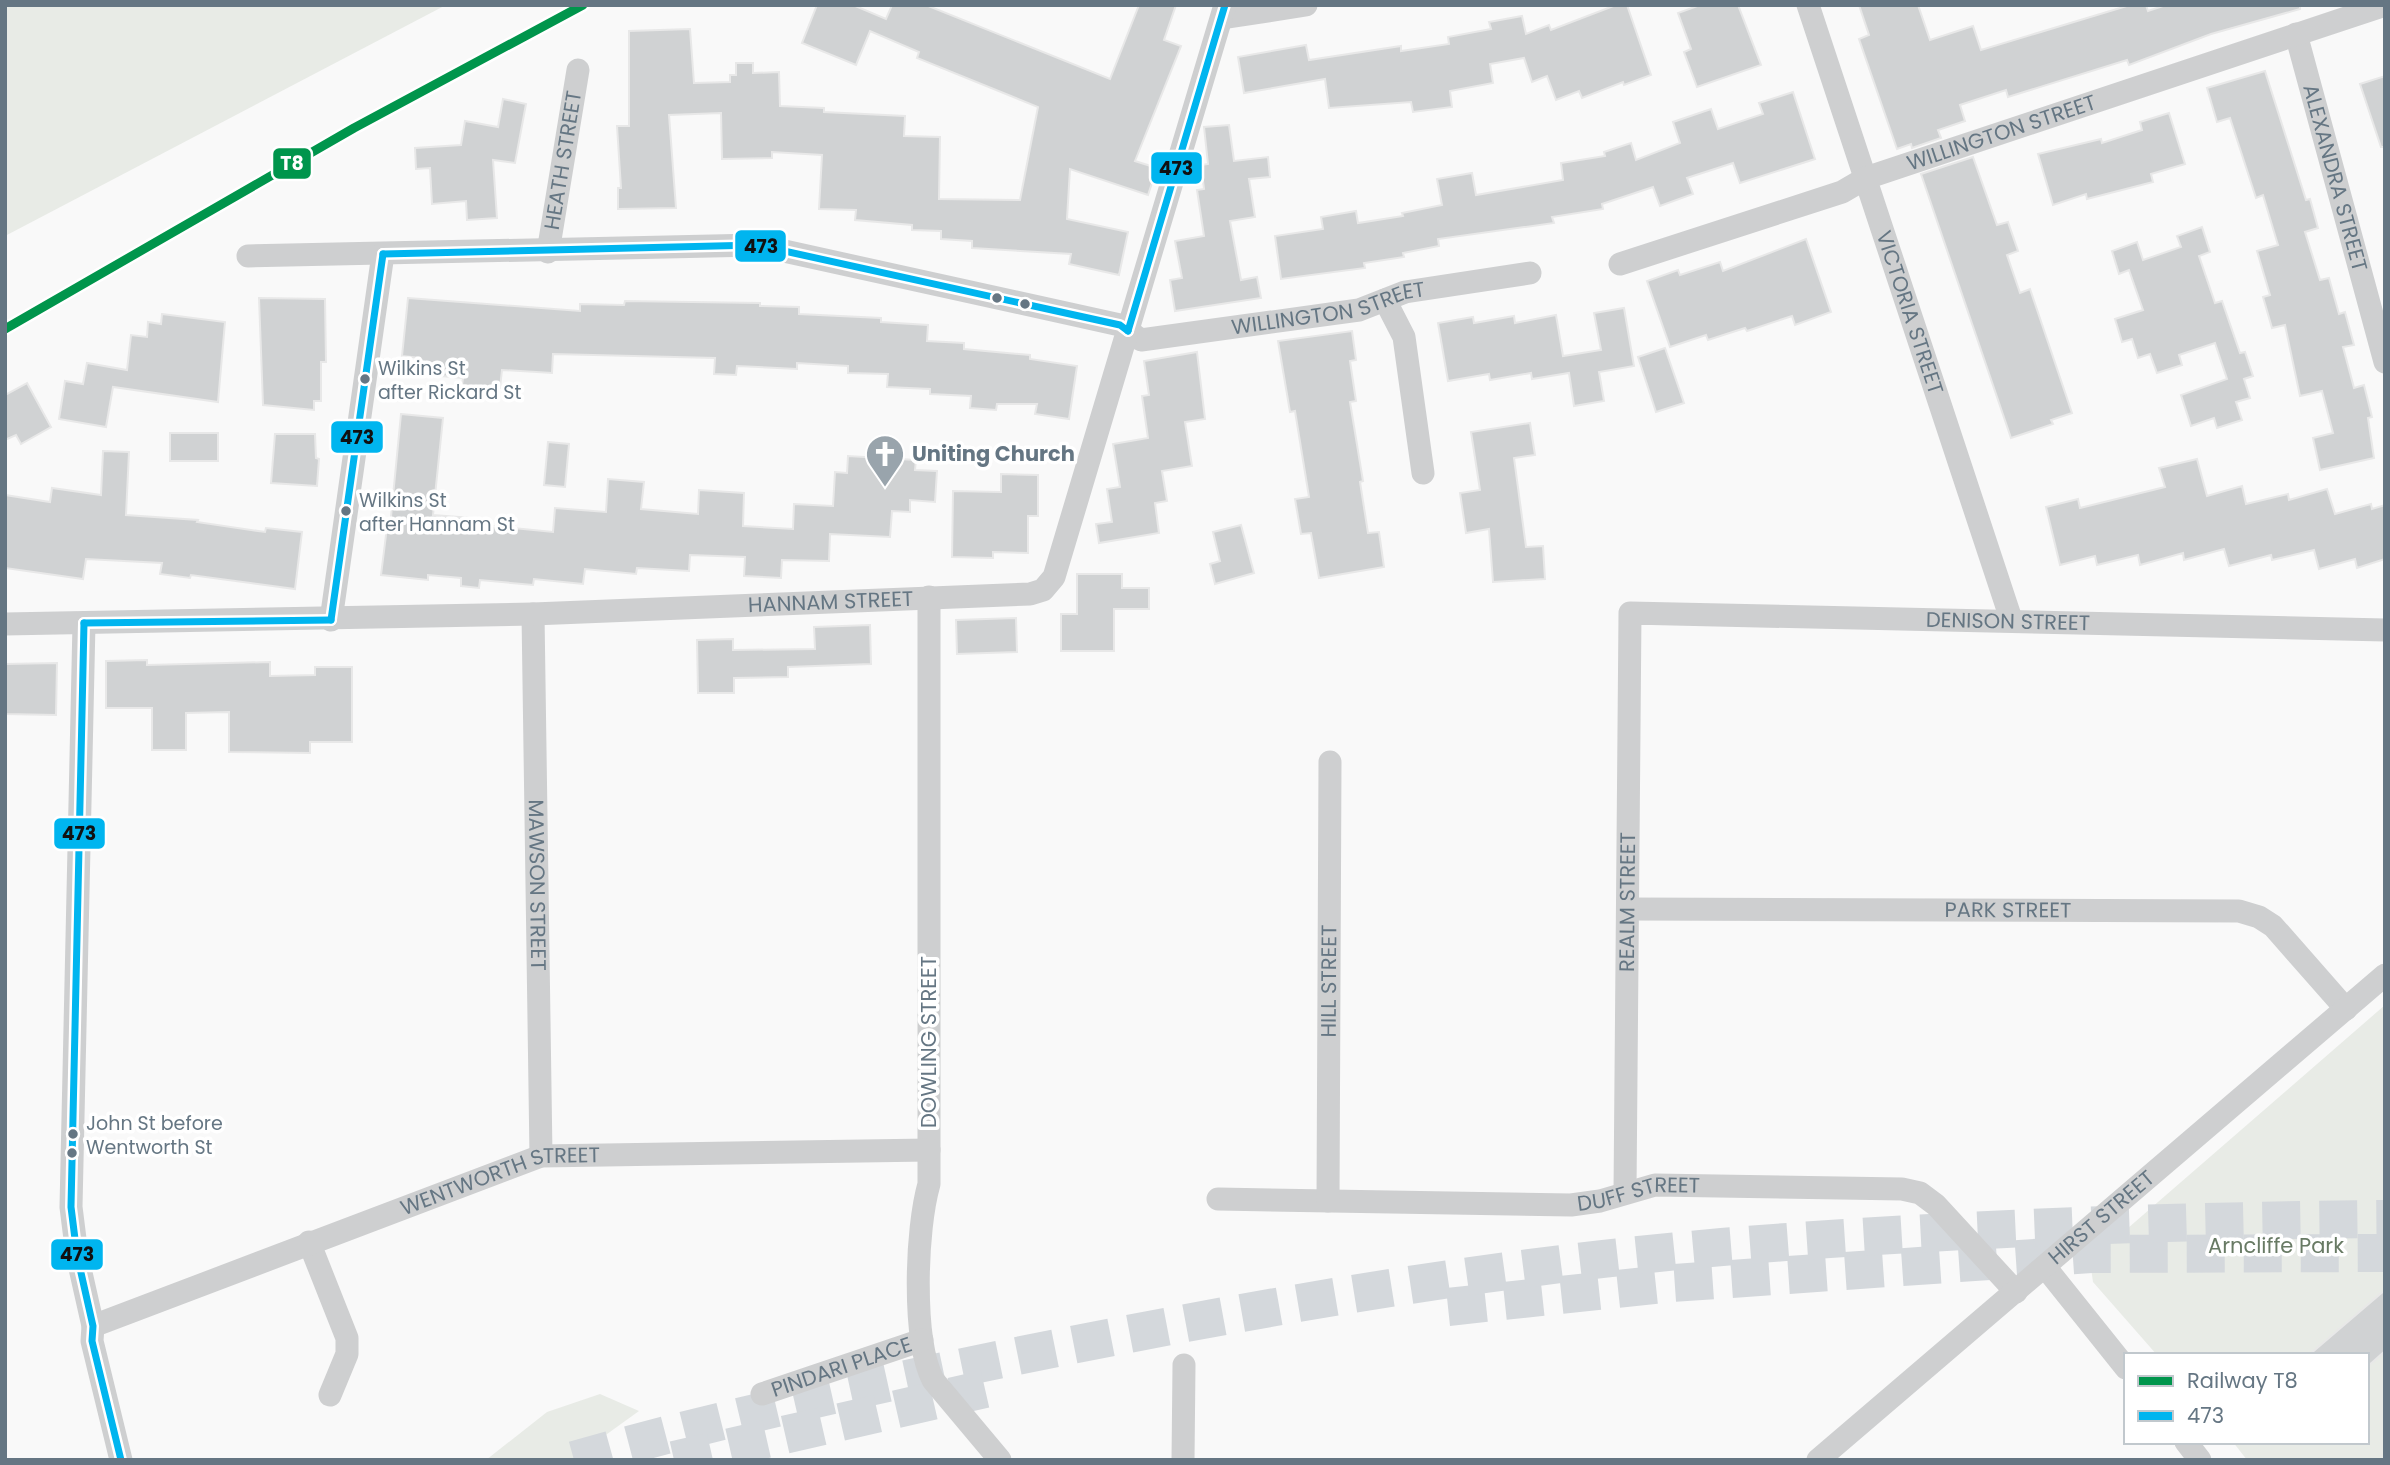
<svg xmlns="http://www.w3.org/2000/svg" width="2390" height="1465" viewBox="0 0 2390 1465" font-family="Poppins,sans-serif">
<rect width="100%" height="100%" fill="#f9f9f9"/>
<g fill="#e8ebe6">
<path d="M5 5H446L5 236Z"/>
<path d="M2385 1005V1460H2247L2233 1442H2367V1355H2157L2093 1282 2090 1261Z"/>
<path d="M600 1394 639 1411 571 1460H486L547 1412Z"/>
</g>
<g fill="#d0d2d3" stroke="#e8e8e8" stroke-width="2">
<path d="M817 5H853L886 19 892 5H926L1110 79 1139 5H1176L1164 40 1181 46 1135 161 1157 168 1148 195 1070 169 1067 219 1128 232 1119 275 1069 264 1071 254 972 248V241L941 239V231L912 230V225L855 220 856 210 819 209 822 155 772 152V158L722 159 721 113 669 115 676 208 618 209V188H621L617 126H629V31L690 29 694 83 730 82V75H736V63H753V73L779 72 780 106 824 108V112L905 116 904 136 940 137 939 199 1020 200 1038 107 917 58 919 52 870 31 856 65 802 43Z"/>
<path d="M1616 5H1627L1651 75 1624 85 1623 82 1582 98 1579 91 1556 100 1547 76 1532 82 1524 58 1490 64 1493 83 1450 91 1452 107 1413 112 1411 102 1329 108 1325 79 1244 93 1238 57 1306 45 1309 60 1401 46V51L1449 44 1448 37 1491 29 1489 22 1522 16 1526 34 1549 25 1551 30Z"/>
<path d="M1700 5H1738L1761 65 1697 87 1684 52 1691 49 1678 13Z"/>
<path d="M1859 5H1918L1930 40 1973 26 1981 50 2130 5H2146L2148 11 2166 5H2300V9L2211 34 2129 65 2127 60 2008 97 2006 90 1960 105 1965 121 1938 130 1941 138 1912 148 1911 144 1897 149 1859 39 1869 35Z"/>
<path d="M2265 71 2306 200 2310 199 2318 228 2305 232 2320 280 2329 278 2339 314 2345 312 2354 345 2343 347 2354 388 2364 385 2372 417 2368 418 2374 458 2320 470 2313 438 2333 433 2322 391 2300 396 2285 325 2272 328 2263 297 2270 295 2257 251 2278 245 2263 195 2256 198 2230 118 2217 122 2207 88Z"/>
<path d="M2385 76V147H2381L2360 84Z"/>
<path d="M1793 92 1815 159 1740 183 1733 163 1687 178 1693 194 1660 206 1653 187 1602 204 1603 209 1552 217 1554 223 1438 239 1439 246 1403 253 1404 257 1364 263 1365 268 1281 279 1275 236 1323 229 1321 217 1356 211 1358 223 1403 216 1402 213 1442 205 1437 179 1472 173 1476 195 1563 180 1561 163 1605 156 1604 152 1631 143 1636 160 1680 143 1673 122 1711 109 1718 129 1763 114 1759 103Z"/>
<path d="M503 99 526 104 515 163 493 160 497 218 467 220 466 201 432 204 430 168 416 169 415 148 461 145 465 121 498 127Z"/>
<path d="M2169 113 2185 164 2151 174 2153 182 2087 199 2086 194 2053 205 2038 154 2101 139 2102 143 2142 130 2140 122Z"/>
<path d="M1229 125 1234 161 1268 157 1270 177 1249 179 1255 217 1230 221 1241 280 1257 277 1261 298 1175 311 1170 280 1182 278 1175 241 1204 236 1197 190 1204 189 1201 165 1208 164 1204 127Z"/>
<path d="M1973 157 1997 225 2008 222 2018 251 2007 255 2020 293 2030 289 2072 413 2051 420 2053 424 2011 438 1921 174Z"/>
<path d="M2202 227 2210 252 2199 256 2215 303 2222 301 2240 353 2245 352 2253 376 2244 379 2250 398 2236 402 2242 420 2217 428 2214 418 2191 426 2181 395 2227 379 2215 343 2179 355 2182 365 2157 373 2150 354 2138 358 2132 339 2122 342 2115 319 2143 310 2129 270 2119 274 2112 251 2137 242 2143 260 2181 247 2177 236Z"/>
<path d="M1806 239 1831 312 1795 325 1792 316 1747 331 1745 328 1708 340 1706 335 1670 347 1647 281 1678 270 1680 275 1720 262 1723 271Z"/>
<path d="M259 298 325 299 326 362H321V401H314V410L263 405Z"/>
<path d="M408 298 580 311V304L624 305 625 301 760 303V306L799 307V314L881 318V322L928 325 927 341 964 343V349L1030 355V359L1077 366 1069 419 1035 414 1037 404H997L996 410 970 408 971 396 930 394V389L887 387 888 374 848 373V366L797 363V369L737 366 736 375 714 374 715 358 553 354 552 373 502 370 500 388 462 385 463 378 419 374 420 358 402 356Z"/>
<path d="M1624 308 1634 366 1599 372 1604 401 1574 406 1569 373 1532 379 1531 373 1490 380 1489 374 1448 381 1438 323 1473 317 1474 323 1514 316 1515 323 1556 315 1563 356 1601 350 1594 313Z"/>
<path d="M162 314 225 322 218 402 113 387 106 427 59 419 65 381 83 384 87 363 127 370 131 335 147 337 148 322 161 324Z"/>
<path d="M1352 331 1356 360 1350 361 1356 401 1350 402 1363 481 1360 482 1368 533 1379 532 1384 567 1319 578 1311 533 1301 534 1295 499 1309 497 1295 411 1290 412 1278 341Z"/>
<path d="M1665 348 1684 403 1656 412 1638 357Z"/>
<path d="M1197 352 1205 419 1185 422 1192 466 1162 471 1167 501 1155 503 1159 533 1099 543 1096 524 1112 522 1107 489 1120 487 1113 444 1148 438 1142 396 1149 395 1144 361Z"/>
<path d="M27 383 51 427 21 444 16 435 5 440V395Z"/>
<path d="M401 414 443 418 433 515 484 519V525L553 532 555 508 606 512 608 479 644 482 641 509 698 514 699 490 744 493 743 526 793 529 794 504 833 506 835 472 847 473 848 456 916 460 915 470 937 471 935 502 910 500V512L892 511 890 537 830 534 829 561 782 560 781 578 744 576 745 557 690 555 689 571 637 568 636 574 585 569 583 584 534 579 533 585 480 580 479 588 461 586V578L428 575V580L381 575 387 527H390Z"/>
<path d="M1530 423 1535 455 1514 458 1526 547 1543 546 1545 579 1493 582 1489 529 1466 533 1460 493 1480 490 1471 432Z"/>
<rect x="170" y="433" width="48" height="28"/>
<path d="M275 434H315L316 458 319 459 317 486 271 483Z"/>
<path d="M548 442 569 444 565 487 544 485Z"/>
<path d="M103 451 129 452 126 515 198 520 197 522 265 532 266 528 302 532 295 589 191 575 190 578 160 574 162 563 86 559 83 579 5 568V495L50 502 52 488 101 495Z"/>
<path d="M2197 459 2207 496 2242 486 2246 504 2288 494 2289 500 2327 489 2335 514 2371 504 2372 509 2385 505V559L2357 568 2355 559 2319 569 2314 550 2272 560 2271 555 2229 566 2224 549 2184 560 2183 553 2140 565 2138 555 2097 565 2095 556 2060 565 2046 507 2078 499 2080 508 2165 487 2159 468Z"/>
<path d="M1001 474 1038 475V516H1028V553L993 552V558L952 557 953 491 1001 492Z"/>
<path d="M1241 525 1254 573 1215 584 1210 564 1220 561 1213 532Z"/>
<path d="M1077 574H1122V588H1149V609H1114V651H1061V614H1077Z"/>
<path d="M1016 618 1017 652 957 654 956 620Z"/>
<path d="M870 625 871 664 788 667V677L734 678V693H698L697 640 733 639V650L815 649 814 627Z"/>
<path d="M147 660V665L270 662V676L315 675V667H352V742H310V753L229 752V712L186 713V750H152V708H106V661Z"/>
<path d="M57 663 56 715 5 714V664Z"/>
<path d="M2385 1290V1351L2367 1367V1355H2309Z"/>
</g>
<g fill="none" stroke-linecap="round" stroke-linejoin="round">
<g stroke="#d4d8dc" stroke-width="38" stroke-dasharray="38 19" stroke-linecap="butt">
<path d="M1448 1307 1673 1283 2091 1254 2385 1253"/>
<path d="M574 1460C737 1414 901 1379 1067 1346 1284 1303 1502 1266 1722 1247 1943 1229 2164 1221 2385 1219"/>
<path d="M674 1460 985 1389"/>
</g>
<g stroke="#cecfd0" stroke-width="23">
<path id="s1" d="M1808 5 2011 619"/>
<path d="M1222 18 1306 5"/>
<path id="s2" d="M2296 34 2385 362"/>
<path id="s3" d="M548 252 578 70"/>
<path id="s4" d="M248 256 757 245 1120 325 1141 340 1359 310 1405 292 1530 273"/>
<path id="s5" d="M1620 264 1842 192 1866 178 2385 5"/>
<path d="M1385 300 1404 337 1423 473"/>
<path d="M929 597V1184C916 1229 912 1339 933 1380L1000 1460"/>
<path id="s6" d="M533 614 541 1156"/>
<path d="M331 620 383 254"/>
<path d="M84 623 71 1207 77 1255 93 1326 92 1341 121 1460"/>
<path id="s7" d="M5 624 533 614 1030 594 1043 590 1054 577 1225 5"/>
<path id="s8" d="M1628 909 2239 911 2259 917 2273 926 2346 1009"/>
<path id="s9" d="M1625 1192 1630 613 2385 630"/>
<path id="s10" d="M1218 1199 1571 1205 1600 1201 1655 1185 1902 1189 1920 1193 1936 1205 2016 1292"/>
<path id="s11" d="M1328 1201 1330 762"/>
<path d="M309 1242 347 1338V1354L330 1395"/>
<path d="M2046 1268 2126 1368"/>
<path id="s12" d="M93 1326 541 1156 929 1150"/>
<path id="s13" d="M762 1394 922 1340"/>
<path d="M2186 1442 2200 1460"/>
<path d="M1183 1460 1184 1365"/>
<path id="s14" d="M1818 1460 2385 975"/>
</g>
<g stroke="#fff" stroke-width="12">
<g id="bus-1">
<path d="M383 254 757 245 1120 325 1128 331"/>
<path d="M1128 331 1225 5"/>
<path d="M331 620 383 254"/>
<path d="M84 623 71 1207 77 1255 93 1326 92 1341 121 1460"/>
<path d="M84 623 331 620"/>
</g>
</g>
<use href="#bus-1" stroke="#00b5ef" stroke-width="7"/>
<g stroke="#fff" stroke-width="14">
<path id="rail-1" d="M5 329 354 128 583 5"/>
</g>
<use href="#rail-1" stroke="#00954c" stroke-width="9"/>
</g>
<defs>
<g id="church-pin" transform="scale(2.0125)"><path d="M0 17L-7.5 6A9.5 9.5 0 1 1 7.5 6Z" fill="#99a4ac" stroke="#fff"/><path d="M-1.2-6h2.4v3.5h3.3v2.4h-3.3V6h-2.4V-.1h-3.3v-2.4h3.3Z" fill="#fff"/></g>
</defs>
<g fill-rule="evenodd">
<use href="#church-pin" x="885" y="454"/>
</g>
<g fill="#657683" stroke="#fff" stroke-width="2.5">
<circle cx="997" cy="298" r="6"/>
<circle cx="1025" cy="304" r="6"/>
<circle cx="365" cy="379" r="6"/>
<circle cx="346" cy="511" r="6"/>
<circle cx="73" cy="1134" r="6"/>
<circle cx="72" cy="1153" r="6"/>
</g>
<g text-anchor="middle" stroke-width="7" stroke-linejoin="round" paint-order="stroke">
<g font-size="19" fill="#657683" stroke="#fff" text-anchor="start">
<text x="378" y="375">Wilkins St<tspan x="378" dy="24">after Rickard St</tspan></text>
<text x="359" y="507">Wilkins St<tspan x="359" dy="24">after Hannam St</tspan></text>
<text x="86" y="1130">John St before<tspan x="86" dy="24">Wentworth St</tspan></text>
</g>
<g font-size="21" fill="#657683" stroke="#fff">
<text dy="7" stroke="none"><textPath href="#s5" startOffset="404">WILLINGTON STREET</textPath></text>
<text dy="7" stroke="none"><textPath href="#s3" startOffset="93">HEATH STREET</textPath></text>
<text dy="7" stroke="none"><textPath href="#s2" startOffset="149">ALEXANDRA STREET</textPath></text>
<text dy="7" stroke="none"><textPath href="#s4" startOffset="1097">WILLINGTON STREET</textPath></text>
<text dy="7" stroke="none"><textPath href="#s1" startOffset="324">VICTORIA STREET</textPath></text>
<text dy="7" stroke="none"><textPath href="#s7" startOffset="826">HANNAM STREET</textPath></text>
<text dy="7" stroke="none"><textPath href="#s9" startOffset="957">DENISON STREET</textPath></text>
<text dy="7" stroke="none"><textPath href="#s6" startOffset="271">MAWSON STREET</textPath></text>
<text dy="7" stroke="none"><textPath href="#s9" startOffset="290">REALM STREET</textPath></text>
<text dy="7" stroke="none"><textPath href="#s8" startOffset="380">PARK STREET</textPath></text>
<text dy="7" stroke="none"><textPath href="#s11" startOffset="220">HILL STREET</textPath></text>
<text transform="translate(929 1042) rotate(-90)" y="7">DOWLING STREET</text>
<text dy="7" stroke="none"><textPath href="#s12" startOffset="434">WENTWORTH STREET</textPath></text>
<text dy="7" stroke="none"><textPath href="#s10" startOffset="422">DUFF STREET</textPath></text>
<text dy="7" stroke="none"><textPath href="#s14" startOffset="373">HIRST STREET</textPath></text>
<text dy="7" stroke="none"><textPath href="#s13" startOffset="84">PINDARI PLACE</textPath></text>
</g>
<g font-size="21" font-weight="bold" fill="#657683" stroke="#fff" text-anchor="start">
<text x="912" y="461">Uniting Church</text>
</g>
<g font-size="21" fill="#687a64" stroke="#fff">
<text x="2276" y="1253">Arncliffe Park</text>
</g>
</g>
<g stroke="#fff" stroke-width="2.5">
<rect x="272" y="147" width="40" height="33" rx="7" fill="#00954c"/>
<rect x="1150" y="151" width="53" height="34" rx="7" fill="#00b5ef"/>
<rect x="734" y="229" width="53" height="34" rx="7" fill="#00b5ef"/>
<rect x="330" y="420" width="54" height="34" rx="7" fill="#00b5ef"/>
<rect x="53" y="817" width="53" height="33" rx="7" fill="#00b5ef"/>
<rect x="50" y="1238" width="54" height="33" rx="7" fill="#00b5ef"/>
</g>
<g font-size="19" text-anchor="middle" font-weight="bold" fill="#fff">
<text x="292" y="170">T8</text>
</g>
<g font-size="19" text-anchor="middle" font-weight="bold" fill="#111">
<text x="1176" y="175">473</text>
<text x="761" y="253">473</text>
<text x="357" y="444">473</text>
<text x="79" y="840">473</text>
<text x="77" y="1261">473</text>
</g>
<rect width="2390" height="1465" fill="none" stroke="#657683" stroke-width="14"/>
<rect x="2124" y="1353" width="245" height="91" fill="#ffffff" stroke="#c1c8cd" stroke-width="2"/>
<rect x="2138" y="1376" width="35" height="10" fill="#00954c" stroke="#c1c8cd" stroke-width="2"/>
<text x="2187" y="1388" font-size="21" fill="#657683">Railway T8</text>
<rect x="2138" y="1411" width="35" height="10" fill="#00b5ef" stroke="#c1c8cd" stroke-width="2"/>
<text x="2187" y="1423" font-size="21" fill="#657683">473</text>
</svg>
